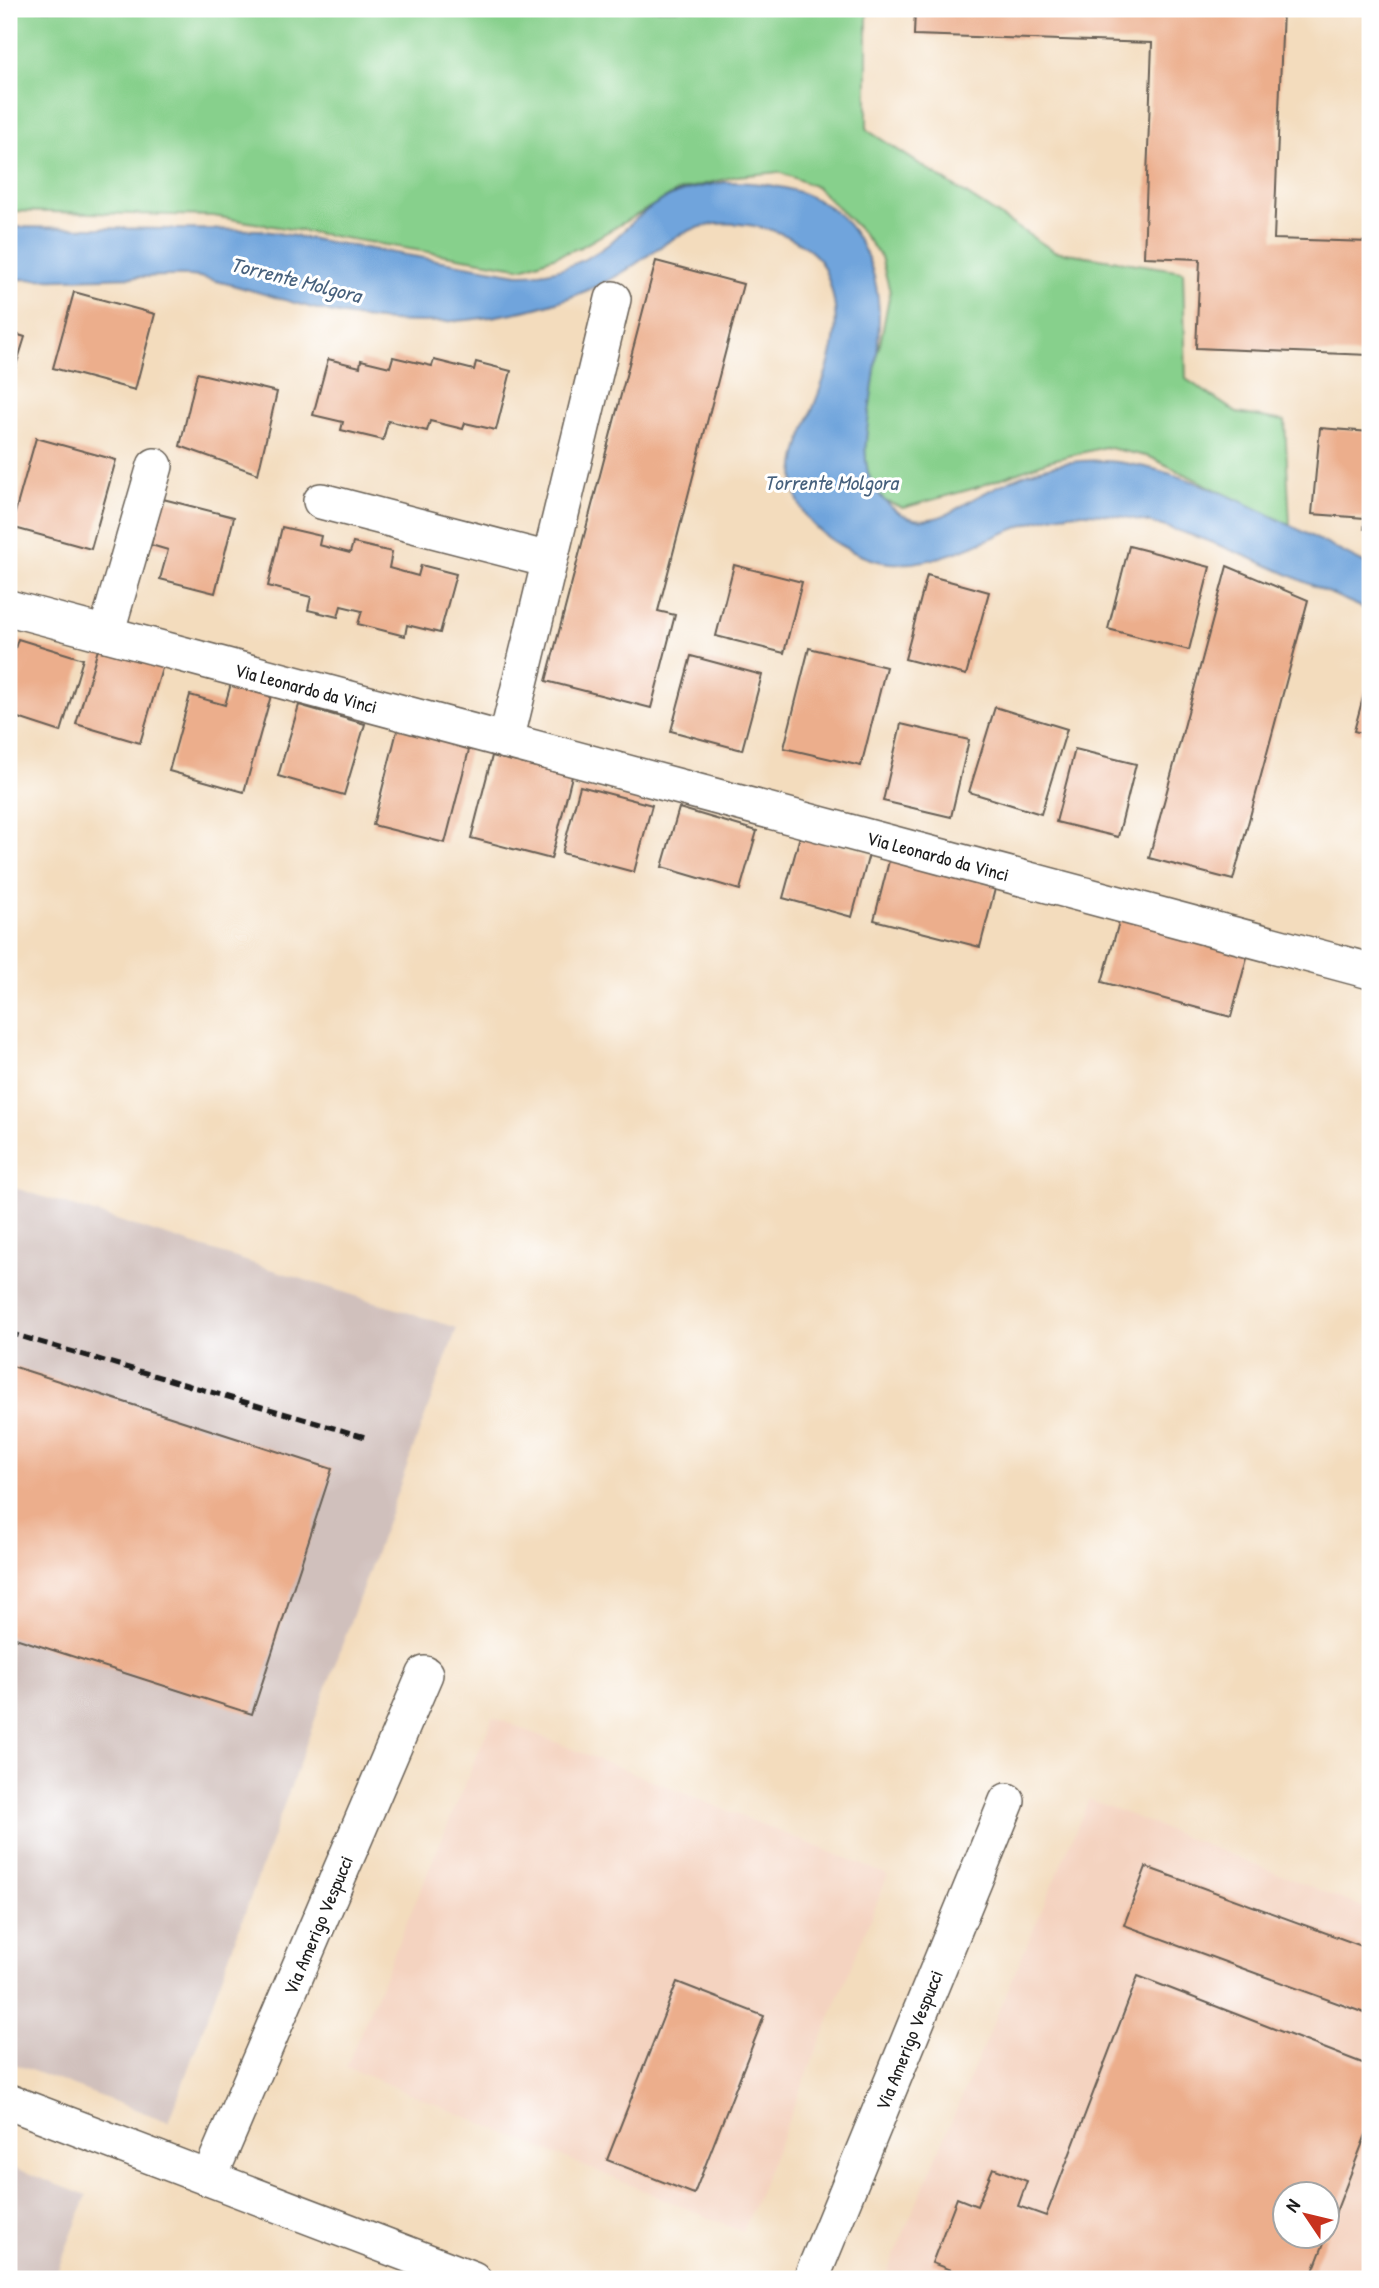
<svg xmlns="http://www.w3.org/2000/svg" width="1379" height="2288" viewBox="0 0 1379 2288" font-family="'Patrick Hand',sans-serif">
<rect width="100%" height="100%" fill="#fff"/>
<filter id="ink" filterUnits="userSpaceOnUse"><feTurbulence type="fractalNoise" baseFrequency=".0143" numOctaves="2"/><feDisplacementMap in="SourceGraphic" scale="14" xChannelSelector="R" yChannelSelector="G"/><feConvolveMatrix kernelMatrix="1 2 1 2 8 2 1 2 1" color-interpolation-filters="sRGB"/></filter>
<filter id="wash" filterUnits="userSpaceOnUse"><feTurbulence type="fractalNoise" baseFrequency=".00686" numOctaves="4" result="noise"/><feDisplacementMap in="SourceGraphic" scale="28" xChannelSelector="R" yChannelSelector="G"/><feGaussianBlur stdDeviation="1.57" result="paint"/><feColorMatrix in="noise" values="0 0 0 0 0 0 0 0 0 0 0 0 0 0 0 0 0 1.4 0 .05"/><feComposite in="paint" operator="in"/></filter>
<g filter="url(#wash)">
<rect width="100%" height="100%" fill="#f3dcbd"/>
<g fill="#f4d3c0" fill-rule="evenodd">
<path d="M493 1717 888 1875 743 2232 346 2067Z"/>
<path d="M1089 1799 1370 1910V2279H884ZM1284 2194H1326V2236H1284Z"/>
</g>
<g fill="#d0c0bc">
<path d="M9 1186 457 1328 169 2122 9 2062Z"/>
<path d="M9 2166 87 2196 54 2279H9Z"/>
</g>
<path fill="#87d08c" stroke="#527654" stroke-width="2" d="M9 9H867V130L1054 251 1183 271 1186 379 1237 413 1285 421 1290 526 1150 457 1105 447 1048 461 975 488 903 508 885 501 868 484 856 459 868 382 880 344 890 292 881 257 860 230 817 187 779 172 737 176 678 191 581 247 523 268 213 216 9 211Z"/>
<path fill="#70a4dc" stroke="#46607c" stroke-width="2" d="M726 182C773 182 824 190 853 231 893 287 877 351 869 414 867 433 863 453 868 472 871 485 881 498 891 507 902 516 915 522 930 519 947 517 962 505 977 497 1010 479 1043 464 1081 461 1172 454 1288 526 1370 566V611C1290 577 1172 514 1085 513 1009 512 936 587 862 556 717 493 852 401 834 301 831 286 826 265 814 254 783 225 722 214 684 233 658 245 637 266 611 279 580 295 547 307 513 313 456 325 390 325 333 313 288 303 244 286 199 277 180 274 158 277 139 277 95 278 52 280 9 279V227L259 230 518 274C551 275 583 264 609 244 624 231 637 216 654 205 676 191 700 186 726 182Z"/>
<g id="blocks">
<g fill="#ecae8c" fill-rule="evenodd">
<path d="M915 9H1283L1274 239 1370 242V355L1196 348 1200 259 1144 257 1152 43 914 35Z"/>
<path d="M656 261 743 284 658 611 675 615 651 708 546 681Z"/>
<path d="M74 292 155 314 135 390 53 368Z"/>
<path d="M9 332 25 337 9 388Z"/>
<path d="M393 357 432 366 434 360 474 370 476 362 511 371 496 430 465 423 463 429 430 421 427 431 388 421 383 440 341 430 343 422 313 415 328 359 360 367 361 360 390 367Z"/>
<path d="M197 373 277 392 258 474 180 446Z"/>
<path d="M1320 428 1370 432V529H1364L1365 518 1312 514Z"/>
<path d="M36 438 116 460 91 549 11 527Z"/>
<path d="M163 499 234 517 215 593 160 579 168 550 151 545Z"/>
<path d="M282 527 321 536 319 545 350 553 353 543 392 552 389 568 418 576 421 565 456 574 440 633 407 625 405 636 358 624 362 611 341 606 338 617 308 610 311 597 268 586Z"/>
<path d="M1129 546 1210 567 1189 650 1108 629Z"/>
<path d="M734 565 802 582 784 653 716 636Z"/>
<path d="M1227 566 1308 600 1233 880 1149 858Z"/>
<path d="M927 575 989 592 966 675 905 659Z"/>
<path d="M18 639 83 659 61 732 9 715V667Z"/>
<path d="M99 646 163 665 140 743 76 724Z"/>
<path d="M809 648 886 667 861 766 784 748Z"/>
<path d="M691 656 762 675 742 750 671 731Z"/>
<path d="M1369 675H1370V735L1354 731Z"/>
<path d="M232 680 272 692 244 792 169 771 190 695 225 705Z"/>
<path d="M299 705 365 724 344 795 278 776Z"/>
<path d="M995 707 1067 729 1041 814 969 792Z"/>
<path d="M901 724 969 740 951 817 883 801Z"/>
<path d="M398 727 470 746 445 843 373 825Z"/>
<path d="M1075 749 1136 764 1118 837 1056 822Z"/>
<path d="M492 756 572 776 551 859 471 838Z"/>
<path d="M580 786 652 805 634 872 562 853Z"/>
<path d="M679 808 757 831 740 890 662 867Z"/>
<path d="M800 836 869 854 852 917 783 898Z"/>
<path d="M890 857 996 885 980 947 874 920Z"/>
<path d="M1121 915 1249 950 1231 1017 1102 982Z"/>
<path d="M9 1365 332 1469 252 1714 9 1636Z"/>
<path d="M1146 1867 1370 1949V2015L1124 1925Z"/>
<path d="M1138 1976 1370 2066V2124L1310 2279H974L932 2263 957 2198 977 2206 993 2168 1027 2181 1018 2206 1046 2216ZM1284 2194H1326V2236H1284Z"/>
<path d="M677 1982 764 2016 694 2194 607 2160Z"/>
</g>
</g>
</g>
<g filter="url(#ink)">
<use href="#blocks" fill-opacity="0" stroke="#675f54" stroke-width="2"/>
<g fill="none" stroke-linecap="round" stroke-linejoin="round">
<g stroke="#675f54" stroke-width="38">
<g id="minor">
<path d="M321 501 549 560"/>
<path d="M9 608 1370 971"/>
<path d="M106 634 155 466"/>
<path d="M506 741 613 299"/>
<path d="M9 2102 473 2279"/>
<path d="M210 2176 425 1674"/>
<path d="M811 2279 1007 1801"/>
</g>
</g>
<use href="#minor" stroke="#fff" stroke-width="35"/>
<path stroke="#1c1c1c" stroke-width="5" stroke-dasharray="10 5" stroke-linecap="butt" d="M9 1333 365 1437"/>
</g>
</g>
<g text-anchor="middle" stroke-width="6" stroke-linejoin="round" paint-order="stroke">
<g font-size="19" fill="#1c1c1c" stroke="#fff">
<text transform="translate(306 688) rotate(15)" y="7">Via Leonardo da Vinci</text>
<text transform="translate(938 856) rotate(15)" y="7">Via Leonardo da Vinci</text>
<text transform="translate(318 1925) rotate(-67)" y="7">Via Amerigo Vespucci</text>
<text transform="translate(909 2040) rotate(-68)" y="7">Via Amerigo Vespucci</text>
</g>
<g font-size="21" font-style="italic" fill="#46607c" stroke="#fff">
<text transform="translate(296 280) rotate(14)" y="7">Torrente Molgora</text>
<text x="831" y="490">Torrente Molgora</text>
</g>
</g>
<rect width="1379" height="2288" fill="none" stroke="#fff" stroke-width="35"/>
<g transform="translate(1306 2215) rotate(305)"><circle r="33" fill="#ffffff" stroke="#a4a4a4" stroke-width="2"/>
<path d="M0-5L12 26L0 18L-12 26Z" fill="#c8321e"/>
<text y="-10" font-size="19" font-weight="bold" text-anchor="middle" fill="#1c1c1c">N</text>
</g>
</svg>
